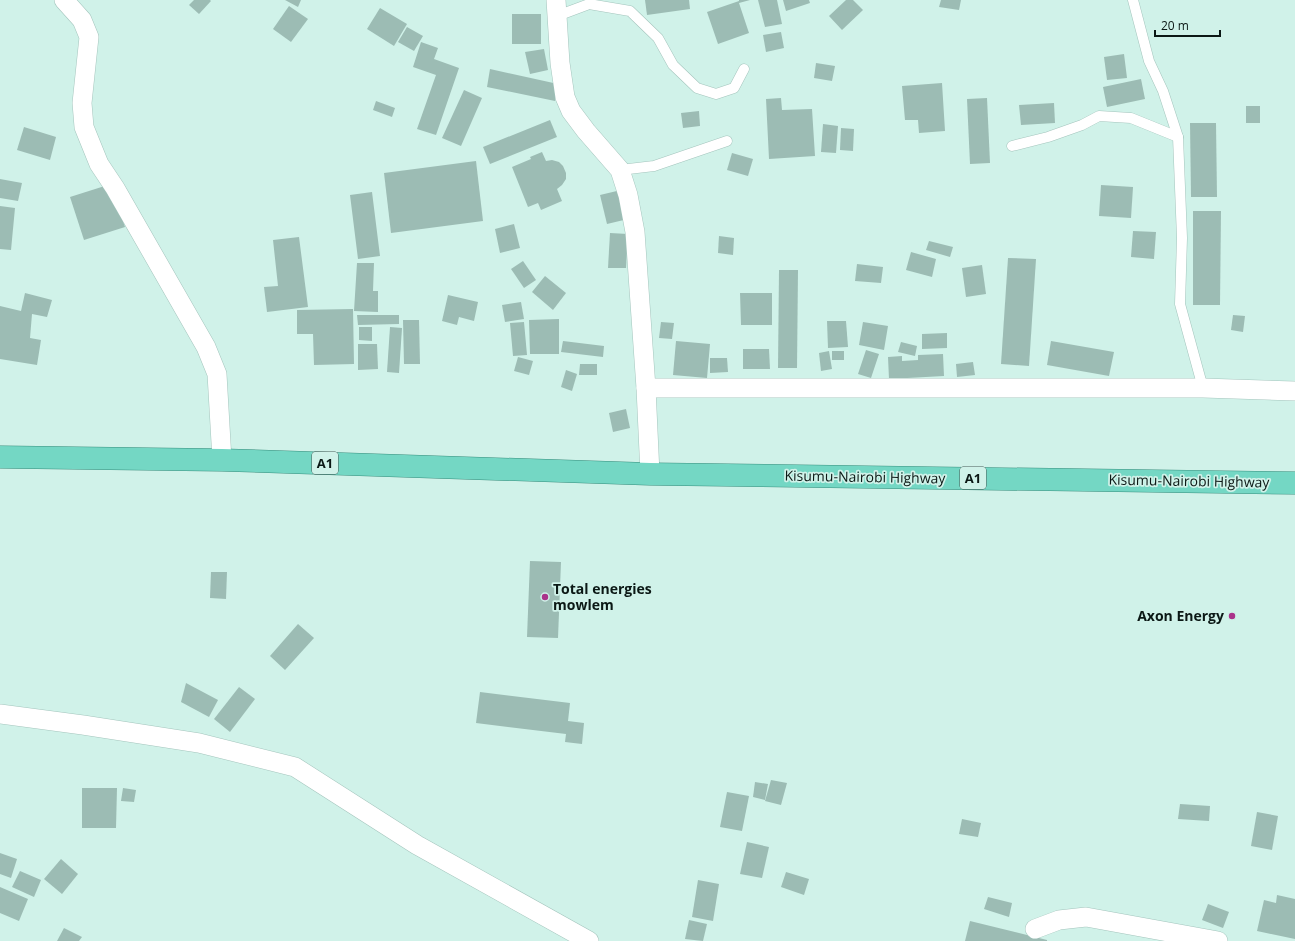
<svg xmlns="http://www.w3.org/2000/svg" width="1295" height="941" viewBox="0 0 1295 941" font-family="'Open Sans',sans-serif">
<rect width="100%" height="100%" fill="#d0f2e9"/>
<g fill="#9cbcb4">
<path d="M194 0H210L211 1 199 14 189 5Z"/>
<path d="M285 0H301L298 7Z"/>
<path d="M645 0H689L690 9 647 15Z"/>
<path d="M739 0H750L739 3 749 33 718 44 707 12 739 1Z"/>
<path d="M758 0H777L782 24 765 27Z"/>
<path d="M783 0H809L810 3 786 11Z"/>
<path d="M846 0H853L863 10 842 30 829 16Z"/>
<path d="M941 0H961L959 10 939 7Z"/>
<path d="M289 6 308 19 291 42 273 29Z"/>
<path d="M380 8 407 24 394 46 367 29Z"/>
<rect x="512" y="14" width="29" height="30"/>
<path d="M407 27 423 36 414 51 398 42Z"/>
<path d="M781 32 784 48 766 52 763 35Z"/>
<path d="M421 42 438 48 434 59 459 68 436 135 417 129 436 75 413 67Z"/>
<path d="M544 49 548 70 530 74 525 52Z"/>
<path d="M1124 54 1127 78 1107 80 1104 57Z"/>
<path d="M816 63 835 66 832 81 814 78Z"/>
<path d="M490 69 558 84 555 101 487 87Z"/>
<path d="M1141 79 1145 99 1107 107 1103 87Z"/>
<path d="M942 83 945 131 919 133 918 120H905L902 86Z"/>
<path d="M464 90 482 98 461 146 442 138Z"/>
<path d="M781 98 782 110 812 109 815 156 769 159 766 99Z"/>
<path d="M987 98 990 163 970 164 967 99Z"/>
<path d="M376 101 395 108 392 117 373 110Z"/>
<path d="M1054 103 1055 123 1021 125 1019 105Z"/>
<rect x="1246" y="106" width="14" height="17"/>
<path d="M699 111 700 126 683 128 681 113Z"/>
<path d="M550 120 557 137 490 164 483 147Z"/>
<path d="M1190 123H1216L1217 197H1191Z"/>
<path d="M823 124 838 126 836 153 821 152Z"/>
<path d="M24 127 56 137 50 160 17 150Z"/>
<path d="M841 128 854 129 853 151 840 150Z"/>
<path d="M542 152 546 161 552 160 559 162 563 166 566 173V179L562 185 557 189 562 201 541 210 538 203 528 207 512 167 531 159 530 157Z"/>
<path d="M732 153 753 159 748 176 727 170Z"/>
<path d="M476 161 483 221 391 233 384 173Z"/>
<path d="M0 179 22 183 18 201 0 198Z"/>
<path d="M111 184 125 227 84 240 70 197Z"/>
<path d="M1101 185 1133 187 1131 218 1099 216Z"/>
<path d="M621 190 628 219 607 224 600 195Z"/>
<path d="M372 192 380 256 358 259 350 195Z"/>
<path d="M0 206 15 208 11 250 0 249Z"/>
<path d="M1193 211H1221L1220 305H1193Z"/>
<path d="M514 224 520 248 500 253 495 229Z"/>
<path d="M1133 231 1156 232 1154 259 1131 257Z"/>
<path d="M610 233 628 234 626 268H608Z"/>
<path d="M719 236 734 238 733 255 718 253Z"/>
<path d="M299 237 308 307 267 312 264 287 278 286 273 240Z"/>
<path d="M929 241 953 247 950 257 926 250Z"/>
<path d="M911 252 936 259 932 277 906 270Z"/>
<path d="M1008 258 1036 259 1029 366 1001 364Z"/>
<path d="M523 261 536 280 524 288 511 269Z"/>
<path d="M357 263H374L373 291H378V312L354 311Z"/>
<path d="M857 264 883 267 881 283 855 281Z"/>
<path d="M982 265 986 294 966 297 962 268Z"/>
<path d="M779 270H798L797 368H778Z"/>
<path d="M545 276 566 293 553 310 532 292Z"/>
<path d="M25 293 52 300 47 317 32 314 30 338 41 340 37 365 0 359V306L21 311Z"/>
<path d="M740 293H772V325H741Z"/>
<path d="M448 295 478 302 474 321 459 317 457 325 442 321Z"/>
<path d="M521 302 524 319 505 322 502 305Z"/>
<path d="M353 309 354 364 314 365 313 334H297V310Z"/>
<path d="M357 315H399V324L358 325Z"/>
<path d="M1233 315 1245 316 1243 332 1231 330Z"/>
<path d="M559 319V354H530L529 320Z"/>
<path d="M403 320H419L420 364H404Z"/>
<path d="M827 321H846L848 347 828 348Z"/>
<path d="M524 322 527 355 513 356 510 323Z"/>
<path d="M661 322 674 323 672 339 659 338Z"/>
<path d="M863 322 888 326 884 350 859 345Z"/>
<path d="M359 327H372V341L359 340Z"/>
<path d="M390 327 402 328 399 373 387 372Z"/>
<path d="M947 333V348L922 349V334Z"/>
<path d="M563 341 604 346 603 357 561 352Z"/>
<path d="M676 341 710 344 707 378 673 375Z"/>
<path d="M1051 341 1114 352 1109 376 1047 365Z"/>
<path d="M901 342 917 346 915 356 898 352Z"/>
<path d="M358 344H377L378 369 358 370Z"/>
<path d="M743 349H769L770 369H743Z"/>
<path d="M866 350 879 354 871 378 858 374Z"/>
<path d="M829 351 832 369 821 371 819 353Z"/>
<rect x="832" y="351" width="12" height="9"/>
<path d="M943 354 944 376 889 379 888 357 902 356V361L918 360V355Z"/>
<path d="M518 357 533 361 529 375 514 371Z"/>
<path d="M710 358H727L728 372 710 373Z"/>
<path d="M973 362 975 375 957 377 956 364Z"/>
<path d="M580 364H597V375H579Z"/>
<path d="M566 370 577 374 572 391 561 387Z"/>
<path d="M626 409 630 428 613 432 609 413Z"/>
<path d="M530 561 561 562 558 638 527 637Z"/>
<path d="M211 572H227L226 599 210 598Z"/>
<path d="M298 624 314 638 285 670 270 656Z"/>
<path d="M186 683 218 700 209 717 181 702Z"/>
<path d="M239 687 255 699 230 732 214 719Z"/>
<path d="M480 692 570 703 568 721 584 723 582 744 565 742 566 734 476 723Z"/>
<path d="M771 780 787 783 781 805 765 801Z"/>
<path d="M755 782 768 784 765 800 753 797Z"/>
<path d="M82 788H117L116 828H82Z"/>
<path d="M123 788 136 790 134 802 121 801Z"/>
<path d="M727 792 749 796 742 831 720 827Z"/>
<path d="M1180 804 1210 806 1209 821 1178 819Z"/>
<path d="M1257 812 1278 816 1272 850 1251 846Z"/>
<path d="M962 819 981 823 978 837 959 834Z"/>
<path d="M747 842 769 847 762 878 740 874Z"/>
<path d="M0 853 17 859 11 878 0 874Z"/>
<path d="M61 859 78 874 62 894 44 879Z"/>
<path d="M20 871 41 880 34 897 12 887Z"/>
<path d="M786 872 809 879 804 895 781 887Z"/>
<path d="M698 880 719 884 713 921 692 917Z"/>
<path d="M0 887 28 899 19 921 0 913Z"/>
<path d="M1277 895 1295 899V939L1257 931 1264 900 1276 903Z"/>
<path d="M988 897 1012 903 1009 917 984 909Z"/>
<path d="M1208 904 1229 912 1223 928 1202 920Z"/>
<path d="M689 920 707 924 703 941 685 939Z"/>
<path d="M970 921 1047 940V941H965Z"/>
<path d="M64 928 82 937 79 941H57Z"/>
</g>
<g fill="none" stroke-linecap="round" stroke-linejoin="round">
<g stroke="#a4c5bd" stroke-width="11">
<g id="service">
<path d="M1133 0 1149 61 1163 91 1178 137 1182 238 1180 304 1203 388"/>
<path d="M557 16 589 4 630 11 658 38 673 65 697 88 716 94 734 88 744 69"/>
<path d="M1012 146 1048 137 1082 125 1099 116 1131 118 1178 137"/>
<path d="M620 170 654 166 727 141"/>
</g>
</g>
<g stroke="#a4c5bd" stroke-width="20">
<g id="minor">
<path d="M64 0 82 20 89 37 82 103 84 127 99 164 115 188 206 347 217 374 222 460"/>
<path d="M556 0 560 63 565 97 571 111 586 131 620 170 628 195 635 232 646 388 650 474"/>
<path d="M646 388H1203L1295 391"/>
<path d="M0 714 83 725 199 743 295 767 417 845 589 941"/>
<path d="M1035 929 1059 920 1086 917 1218 941"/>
</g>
</g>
<g stroke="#388e7d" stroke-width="23">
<path id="trunk" d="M0 457 222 460 650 474 1295 483"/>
</g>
<use href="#service" stroke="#fff" stroke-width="10"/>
<use href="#minor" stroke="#fff" stroke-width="19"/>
<use href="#trunk" stroke="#74d7c4" stroke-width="22"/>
</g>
<g fill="#aa338a" stroke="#d0f2e9" stroke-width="1.5">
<circle cx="545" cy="597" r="4"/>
<circle cx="1232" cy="616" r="4"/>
</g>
<g text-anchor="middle" stroke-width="3.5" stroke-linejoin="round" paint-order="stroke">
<g fill="#d0f2e9" stroke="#465955" stroke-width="1">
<rect x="312" y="452" width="26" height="22" rx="3"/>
<rect x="960" y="467" width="26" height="22" rx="3"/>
</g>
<g font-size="13" font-weight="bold" fill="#0b1815">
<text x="325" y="468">A1</text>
<text x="973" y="483">A1</text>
</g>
<g font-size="14" fill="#0b1815" stroke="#d0f2e9">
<text transform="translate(865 477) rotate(1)" y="5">Kisumu-Nairobi Highway</text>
<text transform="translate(1189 481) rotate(1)" y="5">Kisumu-Nairobi Highway</text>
</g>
<g font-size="14" font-weight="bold" fill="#0b1815" stroke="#d0f2e9" text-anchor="start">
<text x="553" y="594">Total energies<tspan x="553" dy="16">mowlem</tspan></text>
<text x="1224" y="621" text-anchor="end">Axon Energy</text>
</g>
</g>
<path d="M1155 30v6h65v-6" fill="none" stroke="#0b1815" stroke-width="2"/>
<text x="1161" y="30" font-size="12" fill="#0b1815" stroke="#d0f2e9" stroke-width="3" paint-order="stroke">20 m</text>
</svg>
